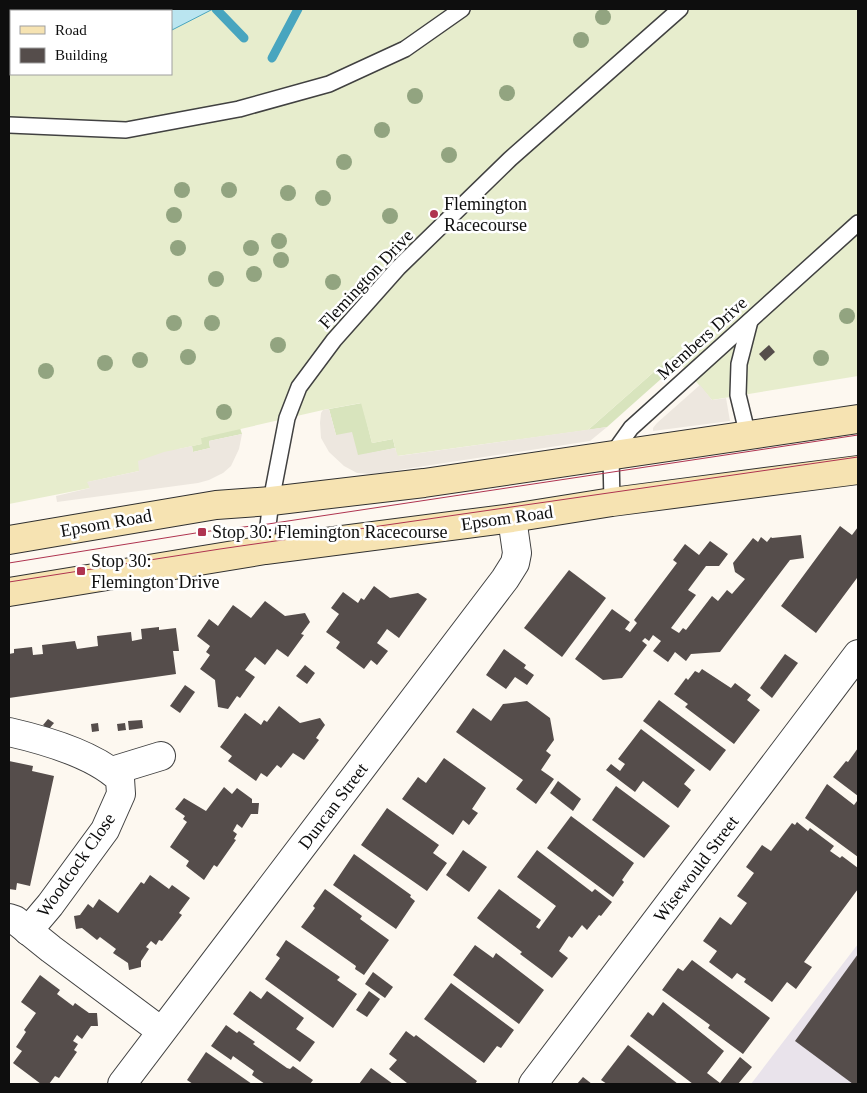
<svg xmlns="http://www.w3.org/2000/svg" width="867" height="1093" viewBox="0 0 867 1093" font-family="Georgia,serif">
<rect width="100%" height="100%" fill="#fdf8f0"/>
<path fill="#e9e3eb" d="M858 944V1084H751Z"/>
<g fill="#d8e4bd">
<path d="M673 355 680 362 607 427 588 430Z"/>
<path d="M362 403 372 443 393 439 395 448 357 456 336 435 329 409Z"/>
<path d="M240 428 242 434 209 441 210 448 193 452 192 446 201 444 200 438Z"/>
</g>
<path fill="#e7edcd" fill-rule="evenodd" d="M9 9H858V376L712 400 673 355 588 430 397 456 393 439 372 443 361 403 323 410 201 438 202 444 179 449 139 471 88 482 90 488 9 504ZM11 11H171V74H11Z"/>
<g fill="#ede7df">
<path d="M700 385 712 400 726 398 730 421 653 431V428L657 423Z"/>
<path d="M329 409 336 435 352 432 358 455 395 448 398 456 607 427 590 441 372 474 357 473 344 466 329 452 321 438 320 423 321 413 323 410Z"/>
<path d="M242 434 239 449 231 466 223 473 209 480 198 483 57 502 56 496 90 488 87 482 139 471 138 461 164 452 192 446 193 452 210 448 209 441Z"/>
</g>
<path fill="#bae5f0" stroke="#48a5bf" d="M86 9H213L172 30 171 11H91Z"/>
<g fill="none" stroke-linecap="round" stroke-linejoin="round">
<g stroke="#48a5bf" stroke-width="9">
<path d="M216 9 244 38"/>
<path d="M272 58 298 9"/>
</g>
</g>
<g fill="#554d4b">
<path d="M769 345 775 352 765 361 759 354Z"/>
<path d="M840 526 852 535 858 527V579L857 578 816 633 781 606Z"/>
<path d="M801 535 804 558 790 560 720 652 691 654 686 661 675 652 668 662 653 651 661 641 653 635 649 641 645 638 642 641 647 645 622 678 603 680 575 659 612 609 630 622 625 629 630 632 637 623 634 620 677 563 673 560 685 544 699 555 710 541 728 554 719 566H706L688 590 696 595 671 628 679 633 683 628 686 630 712 596 718 601 727 590 732 594 745 579 735 572 733 563 753 538 758 542 761 537 767 542 771 537 772 538Z"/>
<path d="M569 570 606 598 562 657 524 628Z"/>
<path d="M374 586 390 598 418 593 427 599 399 638 387 629 377 643 388 651 377 665 371 660 364 669 336 648 340 642 326 632 339 614 331 608 343 592 358 603 361 598 364 600Z"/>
<path d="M265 601 285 616 305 613 310 622 301 634 304 635 288 657 277 649 265 665 255 657 245 670 255 677 240 698 237 696 228 709 218 707 215 680 200 669 210 655 206 652 210 646 197 636 209 619 218 626 233 605 251 618Z"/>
<path d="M159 627V630L176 628 179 651H173L176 674 9 698V654L14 653V649L32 647 33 655 43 654 42 645 75 641 77 649 98 646 97 636 131 632 132 641 142 639 141 629Z"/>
<path d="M504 649 526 665 524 668 534 675 527 685 515 677 506 689 486 675Z"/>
<path d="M785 654 798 663 772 698 760 688Z"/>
<path d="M305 665 315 673 307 684 296 676Z"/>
<path d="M702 669 731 688 735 683 751 695 747 700 760 710 734 744 685 707 688 704 674 694 686 678 688 680 695 671 699 673Z"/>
<path d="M185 685 195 692 180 713 170 706Z"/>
<path d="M659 700 726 750 710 771 643 721Z"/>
<path d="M527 701 550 718 554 740 546 751 551 755 541 770 554 779 536 804 516 789 523 780 456 732 473 708 491 721 503 704Z"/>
<path d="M279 706 300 723 320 718 325 725 316 738 319 740 304 760 293 753 281 768 277 765 267 777 261 773 256 781 228 761 232 756 220 747 245 713 261 725 264 720 267 722Z"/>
<path d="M48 719 54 723 49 729 43 725Z"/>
<path d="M142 720 143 728 129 730 128 721Z"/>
<path d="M98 723 99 731 92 732 91 724Z"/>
<path d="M125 723 126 730 118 731 117 724Z"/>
<path d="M641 729 695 770 684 784 691 790 678 808 643 781 635 792 606 770 611 764 620 771 625 764 618 759Z"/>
<path d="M858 748V796L833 777 846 761 848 762Z"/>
<path d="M444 758 486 788 472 809 478 813 469 825 463 820 453 835 402 799 418 777 426 783Z"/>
<path d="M9 761 33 766 32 771 54 776 30 886 17 883 16 890 9 889Z"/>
<path d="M558 781 581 799 573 811 550 793Z"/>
<path d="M827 784 854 805 857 801 858 802V857L805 818Z"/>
<path d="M616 786 670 826 644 858 592 820Z"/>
<path d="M224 787 232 794 237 788 252 799V803H259L258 814H251L242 828 237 824 233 831 237 834 234 839 236 840 217 867 214 865 204 880 186 866 189 861 170 847 187 822 183 819 185 816 175 809 184 798 206 811Z"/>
<path d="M387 808 439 845 433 853 447 863 427 891 361 845Z"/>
<path d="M571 816 634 863 622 880 624 882 613 897 547 848Z"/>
<path d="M797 822 808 831 810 828 834 846 830 851 840 858 842 856 858 868V889L804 962 812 967 796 989 787 982 772 1002 744 982 746 979 737 973 732 979 709 962 717 951 703 941 720 917 731 925 747 903 737 896 754 873 746 867 762 845 771 851 792 823 795 825Z"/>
<path d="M463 850 487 867 469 892 446 875Z"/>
<path d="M537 850 592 892 595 889 612 902 601 916 599 915 587 930 582 925 572 938 569 936 559 951 568 958 552 978 520 954 522 952 477 918 499 889 541 920 536 927 539 929 556 906 517 877Z"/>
<path d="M354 854 411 895 410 897 415 901 396 929 333 885Z"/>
<path d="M150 875 169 889 172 885 190 898 179 913 182 915 162 941 159 940 156 945 151 941 146 947 149 949 141 961V967L129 970 128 963 113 953 116 949 100 937 97 940 82 928 76 929 74 916 80 915 88 904 93 908 99 899 118 913 141 882 144 884Z"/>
<path d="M325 889 362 916 360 919 389 940 364 975 355 969 356 966 301 927 315 908 313 906Z"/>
<path d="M286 940 340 977 337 980 357 994 333 1028 265 979 280 958 276 955Z"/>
<path d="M475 945 493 958 496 953 544 990 519 1024 453 975Z"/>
<path d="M858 954V1084H853L795 1041Z"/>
<path d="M692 960 770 1018 743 1054 708 1028 710 1025 662 990 678 968 683 971Z"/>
<path d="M373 972 393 987 385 998 365 984Z"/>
<path d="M40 975 60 990 57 994 73 1006 75 1003 89 1013H97L98 1026H91L82 1039 77 1035 73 1041 78 1044 74 1050 77 1052 59 1078 55 1076 49 1084H41L13 1063 22 1051 16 1047 26 1032 24 1030 36 1013 21 1002Z"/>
<path d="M451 983 514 1030 501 1048 497 1046 484 1063 424 1019Z"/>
<path d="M250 991 261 999 267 991 304 1018 296 1029 315 1042 300 1062 233 1014Z"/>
<path d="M369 991 380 999 367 1017 356 1010Z"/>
<path d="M663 1002 724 1051 707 1073 720 1083 740 1057 752 1067 738 1084H693L630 1036 648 1012 653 1016Z"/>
<path d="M226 1025 237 1033 239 1031 255 1042 253 1044 287 1068 290 1069 293 1066 313 1080 310 1084H265L252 1075 254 1071 233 1056 231 1060 211 1046Z"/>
<path d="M406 1031 414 1037 416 1035 477 1081 475 1084H406L407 1083 389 1069 397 1060 389 1054Z"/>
<path d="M628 1045 678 1084H607L601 1080Z"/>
<path d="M206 1052 252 1084H193L187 1080Z"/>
<path d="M371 1068 393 1084H359Z"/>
<path d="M583 1077 592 1084H577Z"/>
</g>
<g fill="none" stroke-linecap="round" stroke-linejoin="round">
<g stroke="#414141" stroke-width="18">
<g id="service">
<path d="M9 125 126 130 239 109 329 84 405 49 462 9"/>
<path d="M748 436 738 395 739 364 750 321"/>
<path d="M612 502 611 456 631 428 858 223"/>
<path d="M265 550 271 501 287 418 299 387 334 340 398 268 510 159 680 9"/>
</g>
</g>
<g stroke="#414141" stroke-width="30">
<g id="minor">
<path d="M9 732C44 740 94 754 120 779L121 794 105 830 50 905 28 931"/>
<path d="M112 771 161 756"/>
<path d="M9 918 15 920 51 949 161 1031"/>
<path d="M122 1084 505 579 515 563 517 553 512 518"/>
<path d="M533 1084 858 654"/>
</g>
</g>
<g stroke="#303030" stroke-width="30">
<g id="secondary">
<path d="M9 540 216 505 271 501 424 483 858 419"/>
<path d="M9 592 265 550 512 518 612 502 858 470"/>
</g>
</g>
<use href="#service" stroke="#fff" stroke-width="15"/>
<use href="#minor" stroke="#fff" stroke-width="28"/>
<use href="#secondary" stroke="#f6e3b2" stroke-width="28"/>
<g stroke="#af3450" stroke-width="1">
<path d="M9 563 202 532 268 524 858 435"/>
<path d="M9 582 220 549 858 457"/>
</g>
</g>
<g fill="#92a480">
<circle cx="603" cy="17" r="8"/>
<circle cx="581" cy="40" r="8"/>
<circle cx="507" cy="93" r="8"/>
<circle cx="415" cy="96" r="8"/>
<circle cx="382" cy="130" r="8"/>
<circle cx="449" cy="155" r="8"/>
<circle cx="344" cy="162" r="8"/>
<circle cx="182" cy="190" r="8"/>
<circle cx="229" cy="190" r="8"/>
<circle cx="288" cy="193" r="8"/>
<circle cx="323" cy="198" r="8"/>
<circle cx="174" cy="215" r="8"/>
<circle cx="390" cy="216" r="8"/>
<circle cx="279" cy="241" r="8"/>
<circle cx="178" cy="248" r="8"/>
<circle cx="251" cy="248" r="8"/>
<circle cx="281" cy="260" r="8"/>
<circle cx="254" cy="274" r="8"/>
<circle cx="216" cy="279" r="8"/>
<circle cx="333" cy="282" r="8"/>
<circle cx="847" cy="316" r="8"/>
<circle cx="174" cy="323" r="8"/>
<circle cx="212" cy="323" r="8"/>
<circle cx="278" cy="345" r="8"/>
<circle cx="188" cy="357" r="8"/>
<circle cx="821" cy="358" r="8"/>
<circle cx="140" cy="360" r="8"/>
<circle cx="105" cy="363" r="8"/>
<circle cx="46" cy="371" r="8"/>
<circle cx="224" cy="412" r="8"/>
</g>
<g fill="#af3450" stroke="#fff" stroke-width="2">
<circle cx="434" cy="214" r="5"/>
<rect x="197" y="527" width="10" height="10" rx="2.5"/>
<rect x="76" y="566" width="10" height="10" rx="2.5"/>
</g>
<g text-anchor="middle" stroke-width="5" stroke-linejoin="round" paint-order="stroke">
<g font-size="18" fill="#0e0e0e" stroke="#fff" text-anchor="start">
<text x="444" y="210">Flemington<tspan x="444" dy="21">Racecourse</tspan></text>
<text x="212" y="538">Stop 30: Flemington Racecourse</text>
<text x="91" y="567">Stop 30:<tspan x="91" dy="21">Flemington Drive</tspan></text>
</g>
<g font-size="18" fill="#0e0e0e" stroke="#fff">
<text transform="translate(366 279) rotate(-47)" y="6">Flemington Drive</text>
<text transform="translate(702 338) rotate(-42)" y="6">Members Drive</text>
<text transform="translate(507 518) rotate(-8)" y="6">Epsom Road</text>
<text transform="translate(106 523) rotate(-10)" y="6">Epsom Road</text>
<text transform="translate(333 806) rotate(-53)" y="6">Duncan Street</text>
<text transform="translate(76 865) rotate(-55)" y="6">Woodcock Close</text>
<text transform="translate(696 869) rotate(-53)" y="6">Wisewould Street</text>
</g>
</g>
<rect width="867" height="1093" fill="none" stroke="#0e0e0e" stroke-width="20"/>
<rect x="10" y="10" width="162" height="65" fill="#ffffff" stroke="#9f9f9f"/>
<rect x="20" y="26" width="25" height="8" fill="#f6e3b2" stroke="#9f9f9f"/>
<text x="55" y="35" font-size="15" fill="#0e0e0e">Road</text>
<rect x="20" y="48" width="25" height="15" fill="#554d4b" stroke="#9f9f9f"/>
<text x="55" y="60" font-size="15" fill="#0e0e0e">Building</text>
</svg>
